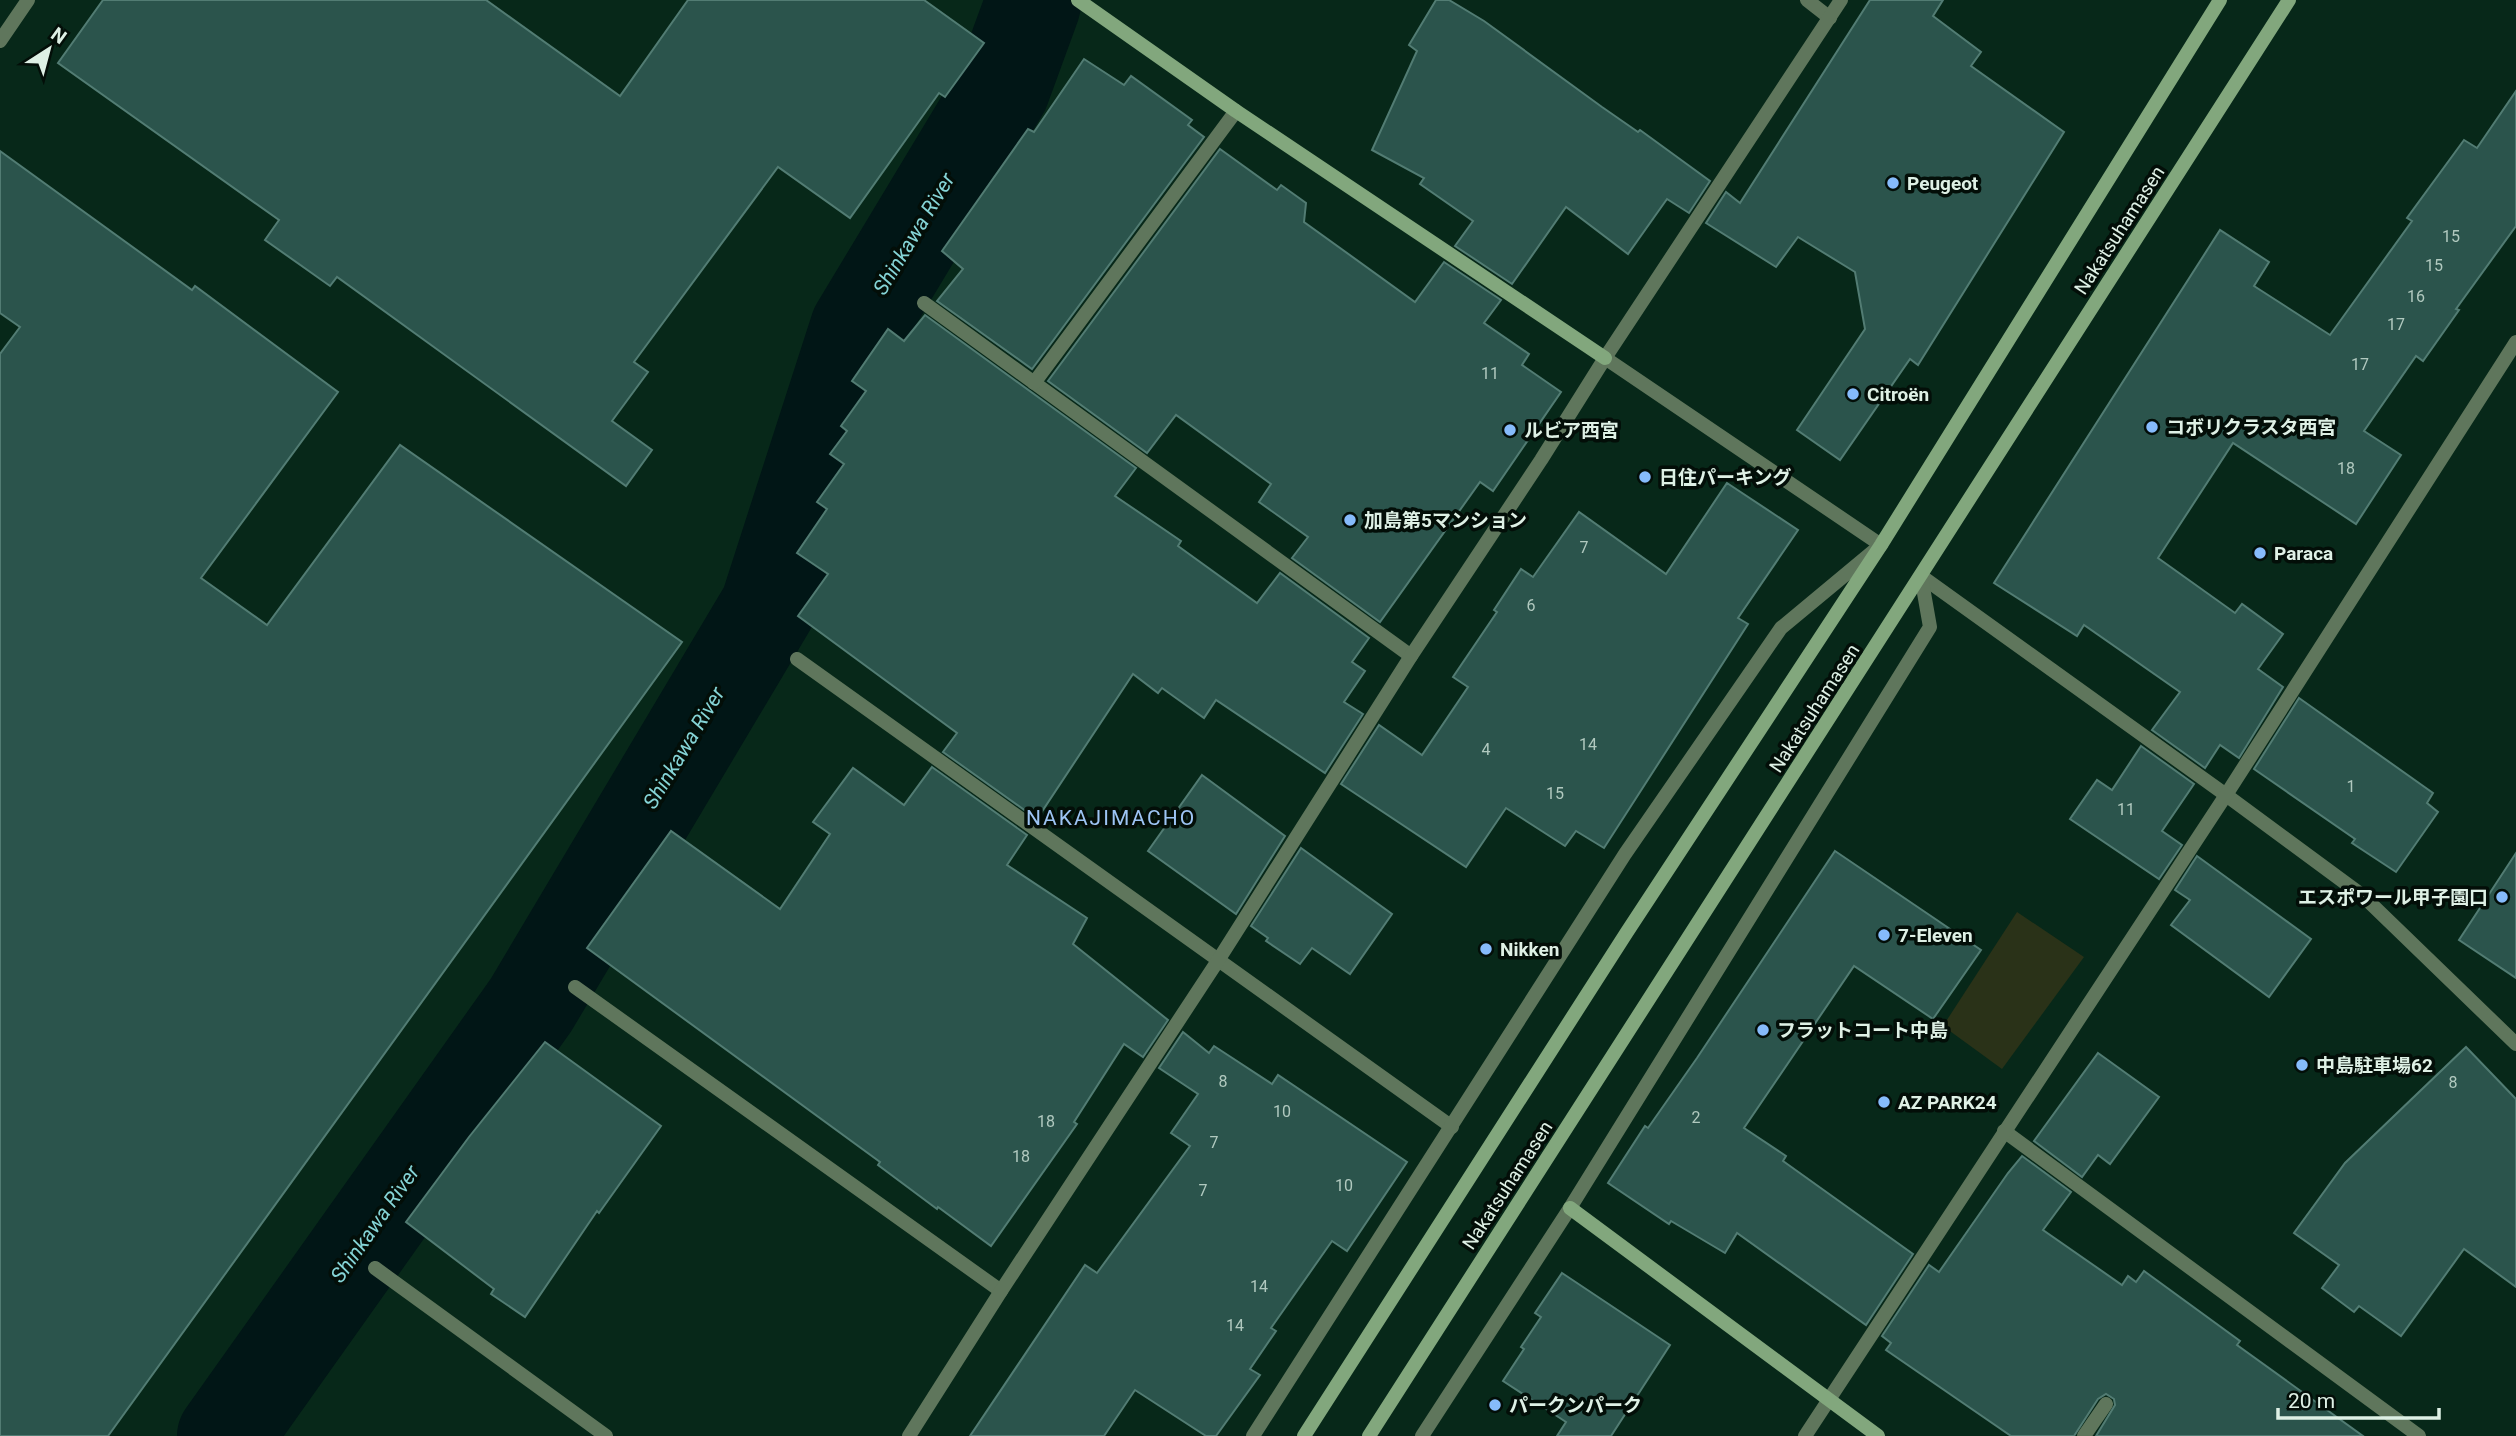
<svg xmlns="http://www.w3.org/2000/svg" width="2516" height="1436" viewBox="0 0 2516 1436" font-family="Roboto,'Noto Sans JP',sans-serif">
<rect width="100%" height="100%" fill="#072819"/>
<path fill="#2a3218" d="M2017 912 2084 957 2002 1069 1943 1026Z"/>
<g fill="none" stroke-linecap="round" stroke-linejoin="round">
<path stroke="#011616" stroke-width="96" d="M225 1436 531 1005 768 607 858 328 1002 89 1033 4"/>
</g>
<g fill="#2b544c" stroke="#527c73" stroke-width="2">
<path d="M103 0H486L620 96 688 0H924L984 43 945 97 939 93 850 218 778 167 634 362 648 372 612 421 652 450 626 486 337 277 330 286 265 240 279 220 58 63Z"/>
<path d="M1436 0H1449L1484 21 1602 107 1638 132 1640 130 1710 181 1689 213 1667 199 1628 254 1566 207 1512 284 1455 246 1473 221 1420 184 1424 178 1372 150 1417 51 1409 45Z"/>
<path d="M1870 0H1943L1933 16 1981 52 1971 66 2064 132 1918 365 1910 359 1840 460 1797 430 1865 329 1855 272 1798 237 1776 267 1706 223 1726 192 1740 203Z"/>
<path d="M1084 59 1124 85 1131 76 1192 120 1188 125 1204 137 1032 369 937 301 963 269 942 251 1028 129 1034 132Z"/>
<path d="M2516 91V226L2456 309 2459 310 2423 361 2416 356 2364 431 2401 455 2356 524 2233 443 2158 558 2235 613 2242 604 2283 634 2258 669 2283 687 2239 758 2220 745 2205 768 2152 730 2180 692 2084 625 2077 636 1994 583 2220 230 2269 262 2254 286 2330 335 2412 221 2407 218 2464 140 2477 148Z"/>
<path d="M1220 149 1277 190 1281 185 1306 203 1304 222 1415 302 1444 262 1501 300 1484 323 1529 354 1522 365 1561 392 1493 491 1480 482 1380 622 1292 558 1308 537 1259 502 1271 484 1176 415 1147 453 1048 381Z"/>
<path d="M0 151 192 290 195 286 338 392 201 578 267 625 400 445 682 642 108 1436H0V354L20 327 0 313Z"/>
<path d="M925 315 1136 468 1115 496 1181 541 1178 546 1257 603 1280 573 1369 638 1352 662 1365 671 1344 702 1363 714 1325 773 1216 700 1204 718 1162 688 1158 693 1133 674 1037 819 943 752 957 733 798 616 828 574 797 553 827 509 817 502 844 464 830 454 847 431 841 426 866 391 852 381 888 329 904 341Z"/>
<path d="M1727 483 1798 530 1738 618 1748 624 1604 848 1576 831 1565 846 1506 808 1466 867 1341 784 1379 725 1422 755 1468 687 1453 677 1497 612 1494 610 1521 569 1533 577 1579 512 1666 574Z"/>
<path d="M2299 698 2433 793 2427 803 2438 812 2396 872 2352 843 2355 839 2254 769Z"/>
<path d="M2141 746 2194 784 2162 831 2182 845 2159 879 2070 819 2097 780 2112 790Z"/>
<path d="M932 767 1027 835 1007 865 1087 918 1073 944 1168 1020 1143 1057 1124 1044 1074 1122 1077 1124 991 1246 938 1207 937 1209 878 1165 880 1162 587 948 671 831 780 909 830 834 813 822 853 768 904 805Z"/>
<path d="M1202 775 1285 836 1236 914 1148 851Z"/>
<path d="M1301 848 1392 914 1350 974 1312 948 1300 964 1266 941 1268 938 1251 926Z"/>
<path d="M1835 851 1981 950 1933 1019 1854 966 1744 1128 1786 1156 1783 1161 1913 1254 1866 1325 1737 1233 1725 1253 1671 1221 1669 1224 1608 1183 1645 1126 1648 1128 1697 1058Z"/>
<path d="M2516 853V978L2459 940Z"/>
<path d="M2197 856 2311 939 2269 997 2171 925 2190 900 2175 890Z"/>
<path d="M1183 1032 1209 1053 1214 1046 1272 1084 1278 1075 1407 1162 1347 1251 1332 1241 1271 1328 1276 1331 1250 1369 1260 1375 1216 1436H1206L1135 1390 1104 1436H970L1085 1265 1097 1273 1190 1146 1171 1133 1198 1094 1159 1068Z"/>
<path d="M545 1042 661 1126 599 1213 597 1211 525 1317 491 1294 494 1289 406 1222 469 1137Z"/>
<path d="M2466 1047 2516 1099V1287L2464 1249 2401 1336 2359 1306 2354 1312 2322 1288 2339 1265 2294 1233 2345 1163Z"/>
<path d="M2098 1053 2159 1097 2110 1164 2098 1155 2082 1177 2034 1141Z"/>
<path d="M2022 1156 2071 1192 2043 1230 2122 1285 2128 1276 2136 1282 2144 1271 2240 1341 2237 1345 2363 1436H2096L2115 1405 2114 1399 2106 1394 2098 1399 2074 1436H2011L1886 1350 1891 1343 1882 1336 1929 1265 1939 1272 2008 1173Z"/>
<path d="M1562 1273 1670 1345 1611 1436H1557L1566 1422 1503 1381 1524 1349 1521 1347 1541 1317 1535 1313Z"/>
</g>
<g fill="none" stroke-linecap="round" stroke-linejoin="round">
<g stroke="#5f765c" stroke-width="14">
<path d="M1807 0 1830 18"/>
<path d="M0 41 28 0"/>
<path d="M924 303 1411 656"/>
<path d="M1034 383 1236 111"/>
<path d="M797 659 1452 1127"/>
<path d="M575 987 1001 1291"/>
<path d="M375 1268 606 1436"/>
<path d="M2084 1436 2106 1404"/>
</g>
<g stroke="#5f765c" stroke-width="14">
<path d="M1921 576 2226 795 2363 896 2516 1044"/>
<path d="M2004 1131 2419 1436"/>
<path d="M909 1436 1001 1291 1219 959 1411 656 1541 460 1605 358 1841 0"/>
<path d="M1253 1436 1625 854 1781 628 1881 545 1605 358"/>
<path d="M1422 1436 1570 1208 1930 627 1921 576"/>
<path d="M1805 1436 2226 795 2516 342"/>
</g>
<g stroke="#82a77d" stroke-width="14">
<path d="M1078 0 1236 111 1605 358"/>
<path d="M1570 1208 1878 1436"/>
<path d="M1304 1436 1627 932 1881 545 2220 0"/>
<path d="M1369 1436 2289 0"/>
</g>
</g>
<g fill="#86bbfb" stroke="#030e08" stroke-width="2.5">
<circle cx="1893" cy="183" r="7"/>
<circle cx="1853" cy="394" r="7"/>
<circle cx="2152" cy="427" r="7"/>
<circle cx="1510" cy="430" r="7"/>
<circle cx="1645" cy="477" r="7"/>
<circle cx="1350" cy="520" r="7"/>
<circle cx="2260" cy="553" r="7"/>
<circle cx="2502" cy="897" r="7"/>
<circle cx="1884" cy="935" r="7"/>
<circle cx="1486" cy="949" r="7"/>
<circle cx="1763" cy="1030" r="7"/>
<circle cx="2302" cy="1065" r="7"/>
<circle cx="1884" cy="1102" r="7"/>
<circle cx="1495" cy="1405" r="7"/>
</g>
<g text-anchor="middle" stroke-width="7" stroke-linejoin="round" paint-order="stroke">
<g font-size="16" fill="#b1c9bf">
<text x="2451" y="242">15</text>
<text x="2434" y="271">15</text>
<text x="2416" y="302">16</text>
<text x="2396" y="330">17</text>
<text x="2360" y="370">17</text>
<text x="1490" y="379">11</text>
<text x="2346" y="474">18</text>
<text x="1584" y="553">7</text>
<text x="1531" y="611">6</text>
<text x="1588" y="750">14</text>
<text x="1486" y="755">4</text>
<text x="2351" y="792">1</text>
<text x="1555" y="799">15</text>
<text x="2126" y="815">11</text>
<text x="1223" y="1087">8</text>
<text x="2453" y="1088">8</text>
<text x="1282" y="1117">10</text>
<text x="1696" y="1123">2</text>
<text x="1046" y="1127">18</text>
<text x="1214" y="1148">7</text>
<text x="1021" y="1162">18</text>
<text x="1344" y="1191">10</text>
<text x="1203" y="1196">7</text>
<text x="1259" y="1292">14</text>
<text x="1235" y="1331">14</text>
</g>
<g font-size="19" font-weight="bold" fill="#def0e5" stroke="#030e08" text-anchor="start">
<text x="1907" y="190">Peugeot</text>
<text x="1867" y="401">Citroën</text>
<text x="2166" y="434">コボリクラスタ西宮</text>
<text x="1524" y="437">ルビア西宮</text>
<text x="1659" y="484">日住パーキング</text>
<text x="1364" y="527">加島第5マンション</text>
<text x="2274" y="560">Paraca</text>
<text x="2488" y="904" text-anchor="end">エスポワール甲子園口</text>
<text x="1898" y="942">7-Eleven</text>
<text x="1500" y="956">Nikken</text>
<text x="1777" y="1037">フラットコート中島</text>
<text x="2316" y="1072">中島駐車場62</text>
<text x="1898" y="1109">AZ PARK24</text>
<text x="1509" y="1412">パークンパーク</text>
</g>
<g font-size="19" fill="#def0e5" stroke="#030e08">
<text transform="translate(2119 230) rotate(-57)" y="7">Nakatsuhamasen</text>
<text transform="translate(1814 708) rotate(-57)" y="7">Nakatsuhamasen</text>
<text transform="translate(1507 1185) rotate(-57)" y="7">Nakatsuhamasen</text>
</g>
<g font-size="21" font-style="italic" fill="#85d4d6" stroke="#030e08">
<text transform="translate(914 234) rotate(-59)" y="7">Shinkawa River</text>
<text transform="translate(684 748) rotate(-59)" y="7">Shinkawa River</text>
<text transform="translate(375 1224) rotate(-55)" y="7">Shinkawa River</text>
</g>
<g font-size="21" letter-spacing="2" fill="#9dc4f4" stroke="#030e08">
<text x="1111" y="825">NAKAJIMACHO</text>
</g>
</g>
<g transform="translate(49 49) rotate(36)" stroke="#030e08" stroke-width="5" paint-order="stroke">
<path d="M0-5L12 26L0 18L-12 26Z" fill="#def0e5"/>
<text y="-10" font-size="19" font-weight="bold" text-anchor="middle" fill="#def0e5">N</text>
</g>
<path d="M2278 1408v10h161v-10" fill="none" stroke="#def0e5" stroke-width="3.5"/>
<text x="2288" y="1408" font-size="21" fill="#def0e5" stroke="#030e08" stroke-width="5" paint-order="stroke">20 m</text>
</svg>
